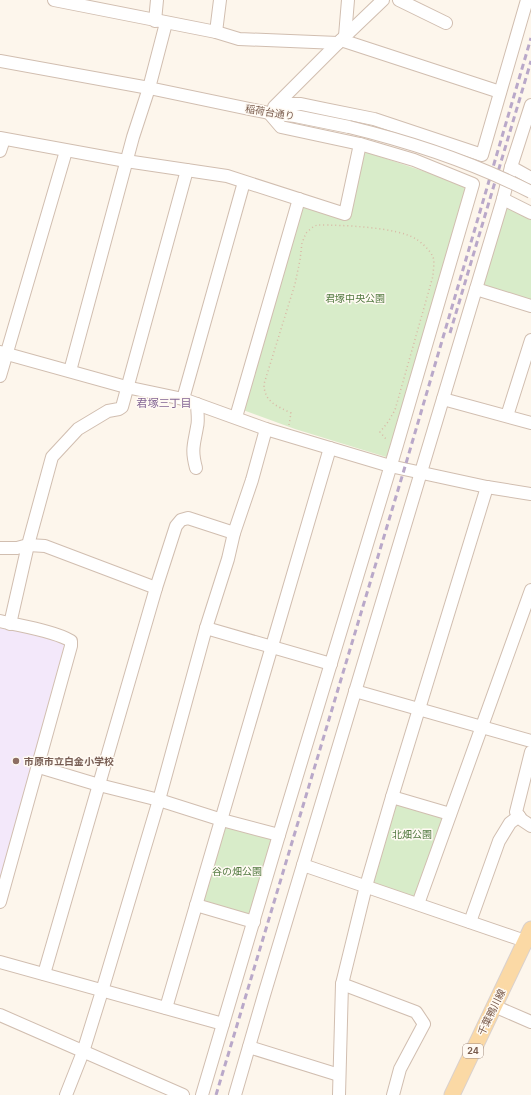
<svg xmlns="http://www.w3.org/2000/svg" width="531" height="1095" viewBox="0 0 531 1095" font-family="Inter,'Noto Sans JP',sans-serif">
<rect width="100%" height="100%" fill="#fdf6ec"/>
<path fill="#f3e8fa" d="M0 626 65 642 0 881Z"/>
<g fill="#d8ecc9">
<path d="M366 152 465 185 468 189 388 455 386 457 295 429 243 410 300 208 304 205 349 219 361 154Z"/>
<path d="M503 199 531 213V306L476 289Z"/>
<path d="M398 803 441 816 443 820 416 896 412 898 373 884 371 881 394 805Z"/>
<path d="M227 826 271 837 273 842 251 914 248 916 204 904 202 900 223 828Z"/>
</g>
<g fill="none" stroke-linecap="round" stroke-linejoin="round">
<g stroke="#d1beb0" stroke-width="14">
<g id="minor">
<path d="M54 0 216 32 239 39 338 43"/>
<path d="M399 0 446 23"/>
<path d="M155 21 157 0"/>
<path d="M216 32 220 0"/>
<path d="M345 36 348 0"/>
<path d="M341 40 500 92"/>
<path d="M0 61 149 88 269 113 295 116 349 127"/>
<path d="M274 107 338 43 383 0"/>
<path d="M269 113 289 104H301L325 109 374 119 482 155 527 0"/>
<path d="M0 138 126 161 227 176 345 214 360 144"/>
<path d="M0 151 4 139"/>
<path d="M511 167 531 178"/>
<path d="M503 199 531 213"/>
<path d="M476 289 531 306"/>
<path d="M0 352 126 387 183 399 266 429 390 466 487 487 531 494"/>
<path d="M70 371 133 137 149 88 166 23"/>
<path d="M0 376 66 151"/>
<path d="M183 399 244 182"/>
<path d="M443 399 531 423"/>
<path d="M507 416 531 340"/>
<path d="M236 417 299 199"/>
<path d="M196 468C191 449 194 445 197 427 199 420 197 411 197 404"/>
<path d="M0 548H17L28 545 45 546 156 588"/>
<path d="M0 621C20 626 55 631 71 641V646L0 902"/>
<path d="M10 624 28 545 52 457 78 429 108 411 119 409 122 407 187 170"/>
<path d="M206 628 331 664"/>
<path d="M355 691 531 741"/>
<path d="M531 752 516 812 522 820 531 826"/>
<path d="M39 767 99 785 159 800 222 820 279 835"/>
<path d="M392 797 450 814"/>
<path d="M303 865 525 941"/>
<path d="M418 904 531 590"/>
<path d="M196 905 254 922"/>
<path d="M470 922 499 841 510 823 519 816"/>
<path d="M0 962 223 1024"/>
<path d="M44 974 156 588 176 526 181 520 188 518 234 533"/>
<path d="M342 984 416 1012 424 1024 400 1069 393 1095"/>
<path d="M494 1006 531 1022"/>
<path d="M166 1008 330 448"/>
<path d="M0 1015 183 1095"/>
<path d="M249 1047 339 1075"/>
<path d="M66 1095 83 1052 102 991 159 800 206 628 228 559 234 533 252 480 266 429"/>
<path d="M202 1095 279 835 397 445 473 184 414 160 360 144 281 127 269 113"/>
<path d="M235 1095 264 995 503 199 511 167 531 105"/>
<path d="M339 1095 342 984 366 886 392 797 487 487"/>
</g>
</g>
<g stroke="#dad1cd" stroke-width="17">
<path id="major" d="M452 1095 531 929"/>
</g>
<path stroke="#d9b8a5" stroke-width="1.5" stroke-dasharray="1 3" stroke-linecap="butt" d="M289 425 291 413C277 406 264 402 264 384L295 284 300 260 302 243 306 233 314 226 318 225C342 225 397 227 416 239 422 243 430 250 433 257 435 262 433 270 433 276L395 410 388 422 380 432 387 440"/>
<use href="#minor" stroke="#fff" stroke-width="12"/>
<use href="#major" stroke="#fbd9a5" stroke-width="15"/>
<g stroke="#b9a8c9" stroke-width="3" stroke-dasharray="6 4" stroke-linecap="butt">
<path d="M450 333 531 61"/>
<path d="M216 1095 407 460 531 38"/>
</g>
<g stroke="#d1beb0" stroke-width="14" stroke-linecap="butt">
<path id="minor-bridge" d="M349 127C411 142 474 163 531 192"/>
</g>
<use href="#minor-bridge" stroke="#fff" stroke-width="12"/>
</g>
<circle fill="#8d6e63" stroke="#fffaf3" stroke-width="1.5" cx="16" cy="761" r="4"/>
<g text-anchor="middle" stroke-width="3" stroke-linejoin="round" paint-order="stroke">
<rect fill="#fffaf3" stroke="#a28b7f" stroke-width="1" x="463" y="1044" width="20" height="14" rx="3"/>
<g font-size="9" font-weight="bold" fill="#7a5c4d">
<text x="473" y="1054">24</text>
</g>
<g font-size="10" fill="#7a5c4d" stroke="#fffaf3">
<text transform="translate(270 112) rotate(9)" y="4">稲荷台通り</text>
<text transform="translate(491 1012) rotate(-64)" y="4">千葉鴨川線</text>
</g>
<g font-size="10" fill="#537a41" stroke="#fffaf3">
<text x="355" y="302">君塚中央公園</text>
<text x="412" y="838">北畑公園</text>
<text x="237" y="875">谷の畑公園</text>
</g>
<g font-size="10" font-weight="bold" fill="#785e54" stroke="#fffaf3" text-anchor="start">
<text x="24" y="765">市原市立白金小学校</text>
</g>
<g font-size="11" fill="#846695" stroke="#fffaf3">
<text x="164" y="407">君塚三丁目</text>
</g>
</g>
</svg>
